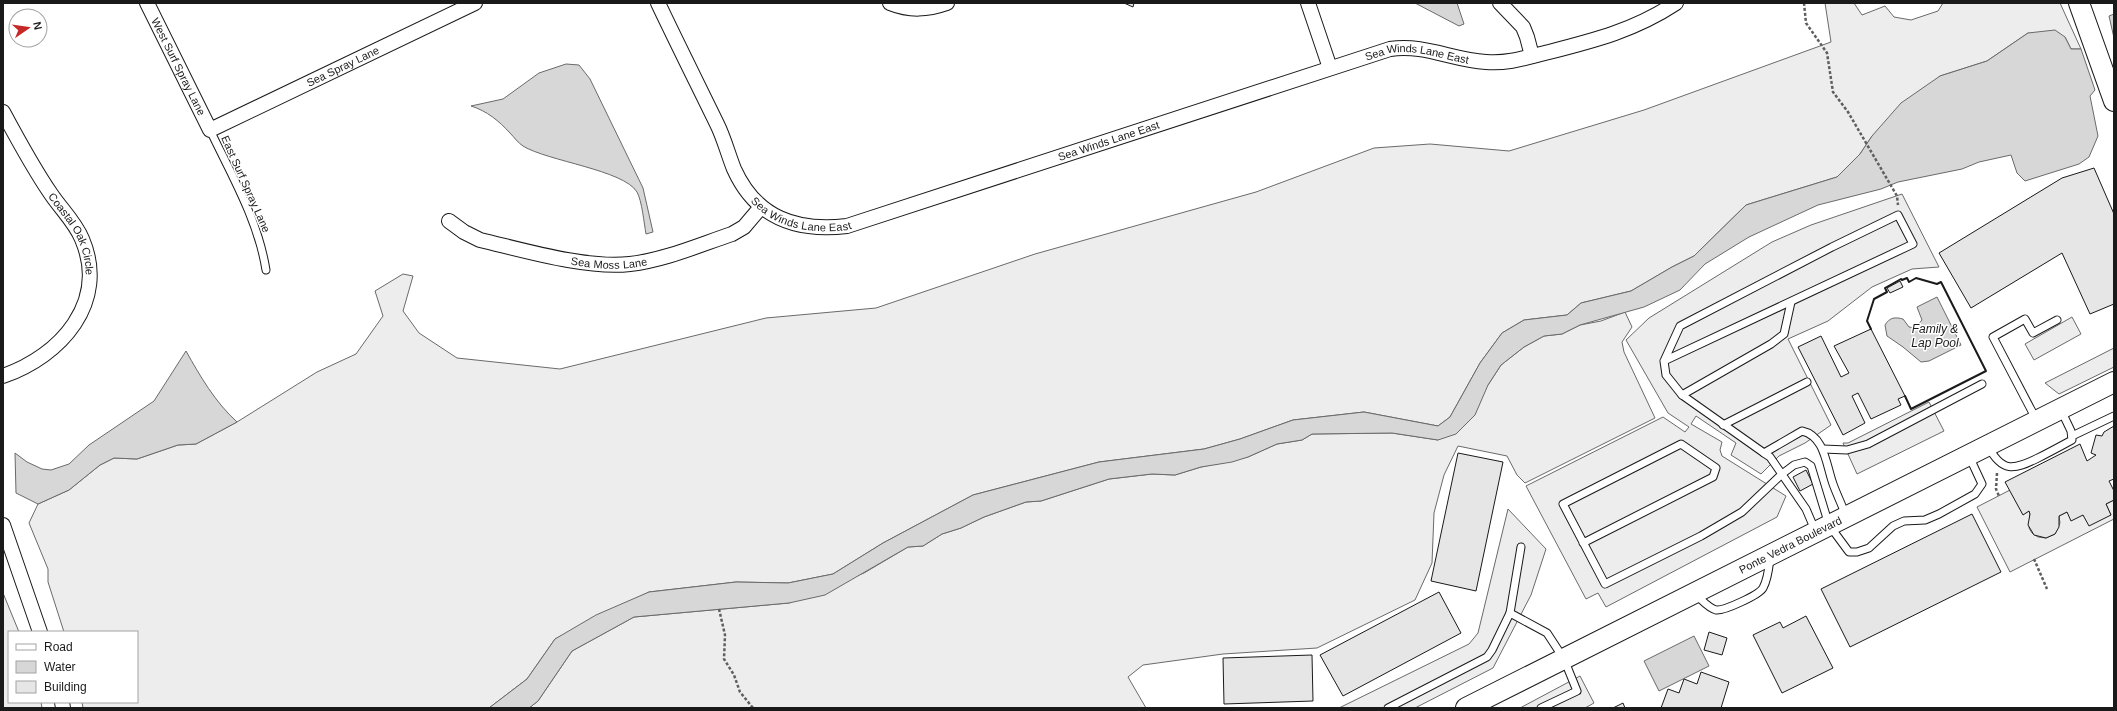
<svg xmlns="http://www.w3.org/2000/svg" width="2117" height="711" viewBox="0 0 2117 711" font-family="Helvetica,sans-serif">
<rect width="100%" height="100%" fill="#fff"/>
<g fill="#ededed" stroke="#6a6a6a">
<path d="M1825 3H1854L1862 15 1885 6 1894 17 1911 20 1938 11 1943 3H2060L2081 49H2071L2065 37 2028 33 1987 61 1940 76 1872 136 1860 154 1837 177 1746 205 1694 256 1672 267 1631 291 1581 303 1567 315 1524 320 1502 333 1480 363 1450 417 1438 426 1364 412 1293 420 1240 439 1204 449 1099 462 973 495 883 543 833 574 788 583 736 582 649 592 555 639 527 679 489 708H83L82 702H137V632H64L48 582V569L29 523 38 504 69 490 100 465 114 458 137 459 178 445 196 444 237 422 317 372 356 354 383 316 375 291 403 274 413 276 403 311 419 333 457 358 560 369 766 318 876 308 1035 254 1256 192 1374 148 1430 144 1509 151 1644 110 1831 42Z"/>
<path d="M1902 194 1939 267 1912 269 1872 287 1828 321 1788 339 1831 425 1805 443 1779 456 1761 474 1731 455 1736 443 1696 416 1691 424 1722 442 1720 450 1722 456 1786 496 1777 517 1606 607 1598 593 1586 599 1526 486 1663 417 1685 432 1689 427 1668 413 1626 340 1649 318 1772 242 1811 225Z"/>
<path d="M1625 312 1632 327 1622 342 1624 352 1655 418 1525 483 1517 475 1507 456 1458 446 1444 475 1434 513 1432 563 1415 600 1317 648 1223 654 1143 665 1128 677 1146 708H529L538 701 572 651 634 617 789 603 864 573 908 547 923 546 942 534 961 528 984 517 1026 502 1041 501 1109 479 1152 474 1175 475 1201 467 1248 457 1277 444 1302 440 1312 434 1392 433 1438 440 1488 385 1501 365 1524 347 1544 336 1562 334 1580 325 1601 321Z"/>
<path d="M2072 317 2081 334 2034 360 2025 344Z"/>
<path d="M2114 348V367L2059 394 2045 383Z"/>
<path d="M1929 402 1944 431 1857 474 1843 443H1848Z"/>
<path d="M2010 490 2023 514 2029 511 2030 514 2029 528 2032 533 2038 537 2046 538 2055 534 2060 523 2059 516 2067 512 2083 515H2111L2106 504 2114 500V519L2010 572 1977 507Z"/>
<path d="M1508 509 1546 549 1531 595 1493 668 1415 708H1339L1469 644 1478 633Z"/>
<path d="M3 593 19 632H9V702H41L42 708H3Z"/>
<path d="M1580 676 1594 703 1585 708H1520Z"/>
</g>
<g fill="#d7d7d7" stroke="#6a6a6a">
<path d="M1415 3H1457L1464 24 1459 26Z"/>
<path d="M2114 14V38L2109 16Z"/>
<path d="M2055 30 2065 37 2071 49H2081L2095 90 2090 96 2098 136 2089 157 2079 164 2025 181 2017 173 2011 155 1979 162 1962 169 1898 182 1881 189 1818 205 1749 237 1705 264 1680 290 1644 307 1580 325 1562 334 1544 336 1524 347 1501 365 1488 385 1475 415 1456 434 1438 440 1392 433 1312 434 1302 440 1277 444 1248 457 1232 462 1201 467 1175 475 1152 474 1109 479 1041 501 1026 502 984 517 961 528 942 534 923 546 908 547 825 595 789 603 634 617 572 651 538 701 529 708H489L527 679 555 639 596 615 649 592 736 582 788 583 833 574 883 543 973 495 1099 462 1204 449 1240 439 1293 420 1364 412 1438 426 1450 417 1480 363 1502 333 1524 320 1567 315 1581 303 1631 291 1672 267 1694 256 1746 205 1837 177 1860 154 1872 136 1901 103 1940 76 1987 61 2028 33Z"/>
<path d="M566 64 579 65 590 79 643 188 653 232 646 234C644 223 642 201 637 192 624 170 547 161 523 146 518 143 514 137 510 133 499 121 487 111 471 106L503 99 539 73Z"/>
<path d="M1937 297 1961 345 1929 361 1921 362 1903 347 1887 336 1885 325C1890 317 1895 317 1903 319L1909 327 1915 328 1922 320 1917 307Z"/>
<path d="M186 351C200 376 215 402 237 422L196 444 178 445 137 459 114 458 100 465 69 490 38 504 16 493 15 453 27 462 42 469 51 470 69 464 89 445 154 401Z"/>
<path d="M1694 636 1709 666 1659 691 1644 661Z"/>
</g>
<g fill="#e6e6e6" stroke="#1a1a1a">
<path d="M1124 3H1134L1133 7Z"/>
<path d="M2094 168 2114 214V304L2090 314 2062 253 1971 308 1939 253 2062 178Z"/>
<path d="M1900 281 1903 287 1890 293 1887 288Z"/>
<path d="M1871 329 1905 396 1898 399 1901 405 1871 419 1858 393 1852 396 1865 423 1843 435 1798 347 1821 336 1841 377 1849 373 1834 346Z"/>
<path d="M2114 426V479L2109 481 2114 491V500L2106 504 2111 515 2089 526 2083 515 2071 521 2067 512 2059 516V527L2055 534 2046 538 2034 535 2028 525 2030 514 2029 511 2023 515 2005 482 2080 444 2087 461 2096 455 2091 453 2096 435 2102 436 2104 432Z"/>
<path d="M1458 453 1503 462 1476 591 1431 581Z"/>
<path d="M1806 470 1813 484 1800 491 1793 477Z"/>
<path d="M1972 514 2001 572 1850 647 1821 589Z"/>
<path d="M1439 592 1461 633 1343 696 1320 655Z"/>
<path d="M1806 616 1833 668 1782 693 1753 635 1780 622 1783 628Z"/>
<path d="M1709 632 1727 638 1722 655 1704 650Z"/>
<path d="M1312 655 1313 701 1224 704 1223 658Z"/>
<path d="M1701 672 1729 682 1721 708H1661L1668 689 1679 693 1684 679 1697 684Z"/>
<path d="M1623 703 1625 708H1613Z"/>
</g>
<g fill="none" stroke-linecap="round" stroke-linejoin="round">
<g stroke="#1a1a1a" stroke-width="9">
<g id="lane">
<path d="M210 130C232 176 258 220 266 270"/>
<path d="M1664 361 1913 244 1898 215 1832 247 1680 326 1664 361 1666 375 1682 395 1764 453"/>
<path d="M1682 395 1771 344 1784 334 1791 302"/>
<path d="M2036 419 1993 337 2025 319 2033 333 2057 320"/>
<path d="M1723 425 1807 382"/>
<path d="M2072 436 2114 416"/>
<path d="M1988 446C2002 473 2014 470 2038 458 2050 452 2061 446 2072 440L2071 431 2061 410"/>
<path d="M1823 449 1847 450 1868 444 1982 384"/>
<path d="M1815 530 1806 509 1770 457 1764 453 1802 431C1825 436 1826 465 1833 484 1837 495 1842 505 1846 516"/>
<path d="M1583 543 1713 477 1716 468 1681 444 1563 504 1605 584 1701 536 1742 512 1782 474 1794 465 1805 462 1811 466 1829 525 1849 552H1857L1869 548 1893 526 1904 521 1925 520 1939 514 1975 494 1982 484 1969 456"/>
<path d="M1696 595C1702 600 1708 608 1716 610 1724 611 1759 595 1763 588 1768 579 1769 567 1770 558"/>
<path d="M1510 613 1521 547"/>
<path d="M1388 708 1487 657 1492 650 1510 613 1547 633 1564 659 1577 691 1541 708"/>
</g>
</g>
<g stroke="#1a1a1a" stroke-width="16">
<g id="street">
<path id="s1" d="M147 3 210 130 475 3"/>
<path id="s2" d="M658 3C677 43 697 83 717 124 724 138 728 154 734 169 756 218 796 232 847 226L1390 49C1425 44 1452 60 1486 62 1508 64 1528 57 1549 52 1596 40 1635 30 1676 3"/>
<path d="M890 3C910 11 927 10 947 3"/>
<path d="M1308 3 1330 68"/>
<path d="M1500 3 1523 27 1527 37 1532 56"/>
<path id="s3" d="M3 112C18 140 33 168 51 194 61 209 75 222 82 239 109 302 61 356 3 376"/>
<path id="s4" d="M449 221 464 232 480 240C523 250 586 269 630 264 665 260 699 245 732 234L744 227 761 207"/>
<path d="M3 525 40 632"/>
<path d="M62 702 63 708"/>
</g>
</g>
<g stroke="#1a1a1a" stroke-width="22">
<g id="secondary">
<path d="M2079 3 2114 101"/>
<path id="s5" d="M1466 708 2114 382"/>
</g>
</g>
<g stroke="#5f5f5f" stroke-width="2.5" stroke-dasharray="3 2" stroke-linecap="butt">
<path d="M1804 3 1806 23 1827 53 1833 92 1848 112 1897 196 1898 205"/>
<path d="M1997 473 1996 489 1999 496"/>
<path d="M2034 559 2047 589"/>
<path d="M719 609 725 635 724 659 734 675 740 692 753 708"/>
</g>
<use href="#lane" stroke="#fff" stroke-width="7"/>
<use href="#street" stroke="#fff" stroke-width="14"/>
<use href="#secondary" stroke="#fff" stroke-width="20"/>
<path stroke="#1a1a1a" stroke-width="2" d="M1871 329 1867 321 1874 299 1887 292 1885 288 1901 279 1902 280 1907 278 1909 282 1916 278 1937 284 1941 282 1986 371 1911 409 1905 396"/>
</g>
<g text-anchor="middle" stroke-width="3" stroke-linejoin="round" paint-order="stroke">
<g font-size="11" fill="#1a1a1a" stroke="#fff">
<text dy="4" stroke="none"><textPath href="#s2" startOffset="918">Sea Winds Lane East</textPath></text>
<text dy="4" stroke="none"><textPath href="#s1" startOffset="71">West Surf Spray Lane</textPath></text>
<text dy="4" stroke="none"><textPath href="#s1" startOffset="289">Sea Spray Lane</textPath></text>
<text dy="4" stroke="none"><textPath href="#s2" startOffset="595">Sea Winds Lane East</textPath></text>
<text transform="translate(246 184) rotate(66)" y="4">East Surf Spray Lane</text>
<text dy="4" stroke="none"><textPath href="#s2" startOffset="271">Sea Winds Lane East</textPath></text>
<text dy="4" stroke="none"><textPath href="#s3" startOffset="141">Coastal Oak Circle</textPath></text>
<text dy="4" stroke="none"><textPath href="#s4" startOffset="168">Sea Moss Lane</textPath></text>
<text dy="4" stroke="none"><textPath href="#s5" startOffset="363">Ponte Vedra Boulevard</textPath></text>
</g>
<g font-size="12" font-style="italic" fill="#1a1a1a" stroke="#fff">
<text x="1935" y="333">Family &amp;<tspan x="1935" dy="14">Lap Pool</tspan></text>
</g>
</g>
<rect width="2117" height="711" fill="none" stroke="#1a1a1a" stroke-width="8"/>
<rect x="8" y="631" width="130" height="72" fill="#ffffff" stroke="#a3a3a3"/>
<rect x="16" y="644" width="20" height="6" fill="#ffffff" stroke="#a3a3a3"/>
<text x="44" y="651" font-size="12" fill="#1a1a1a">Road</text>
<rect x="16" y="661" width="20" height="12" fill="#d7d7d7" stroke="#a3a3a3"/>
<text x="44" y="671" font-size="12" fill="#1a1a1a">Water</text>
<rect x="16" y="681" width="20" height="12" fill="#e6e6e6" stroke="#a3a3a3"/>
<text x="44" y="691" font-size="12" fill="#1a1a1a">Building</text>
<g transform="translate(28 28) rotate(77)"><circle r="19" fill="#ffffff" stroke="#a3a3a3"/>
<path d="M0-3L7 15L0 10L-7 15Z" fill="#c62828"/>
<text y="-6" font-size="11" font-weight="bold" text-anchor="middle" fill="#1a1a1a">N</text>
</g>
</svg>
